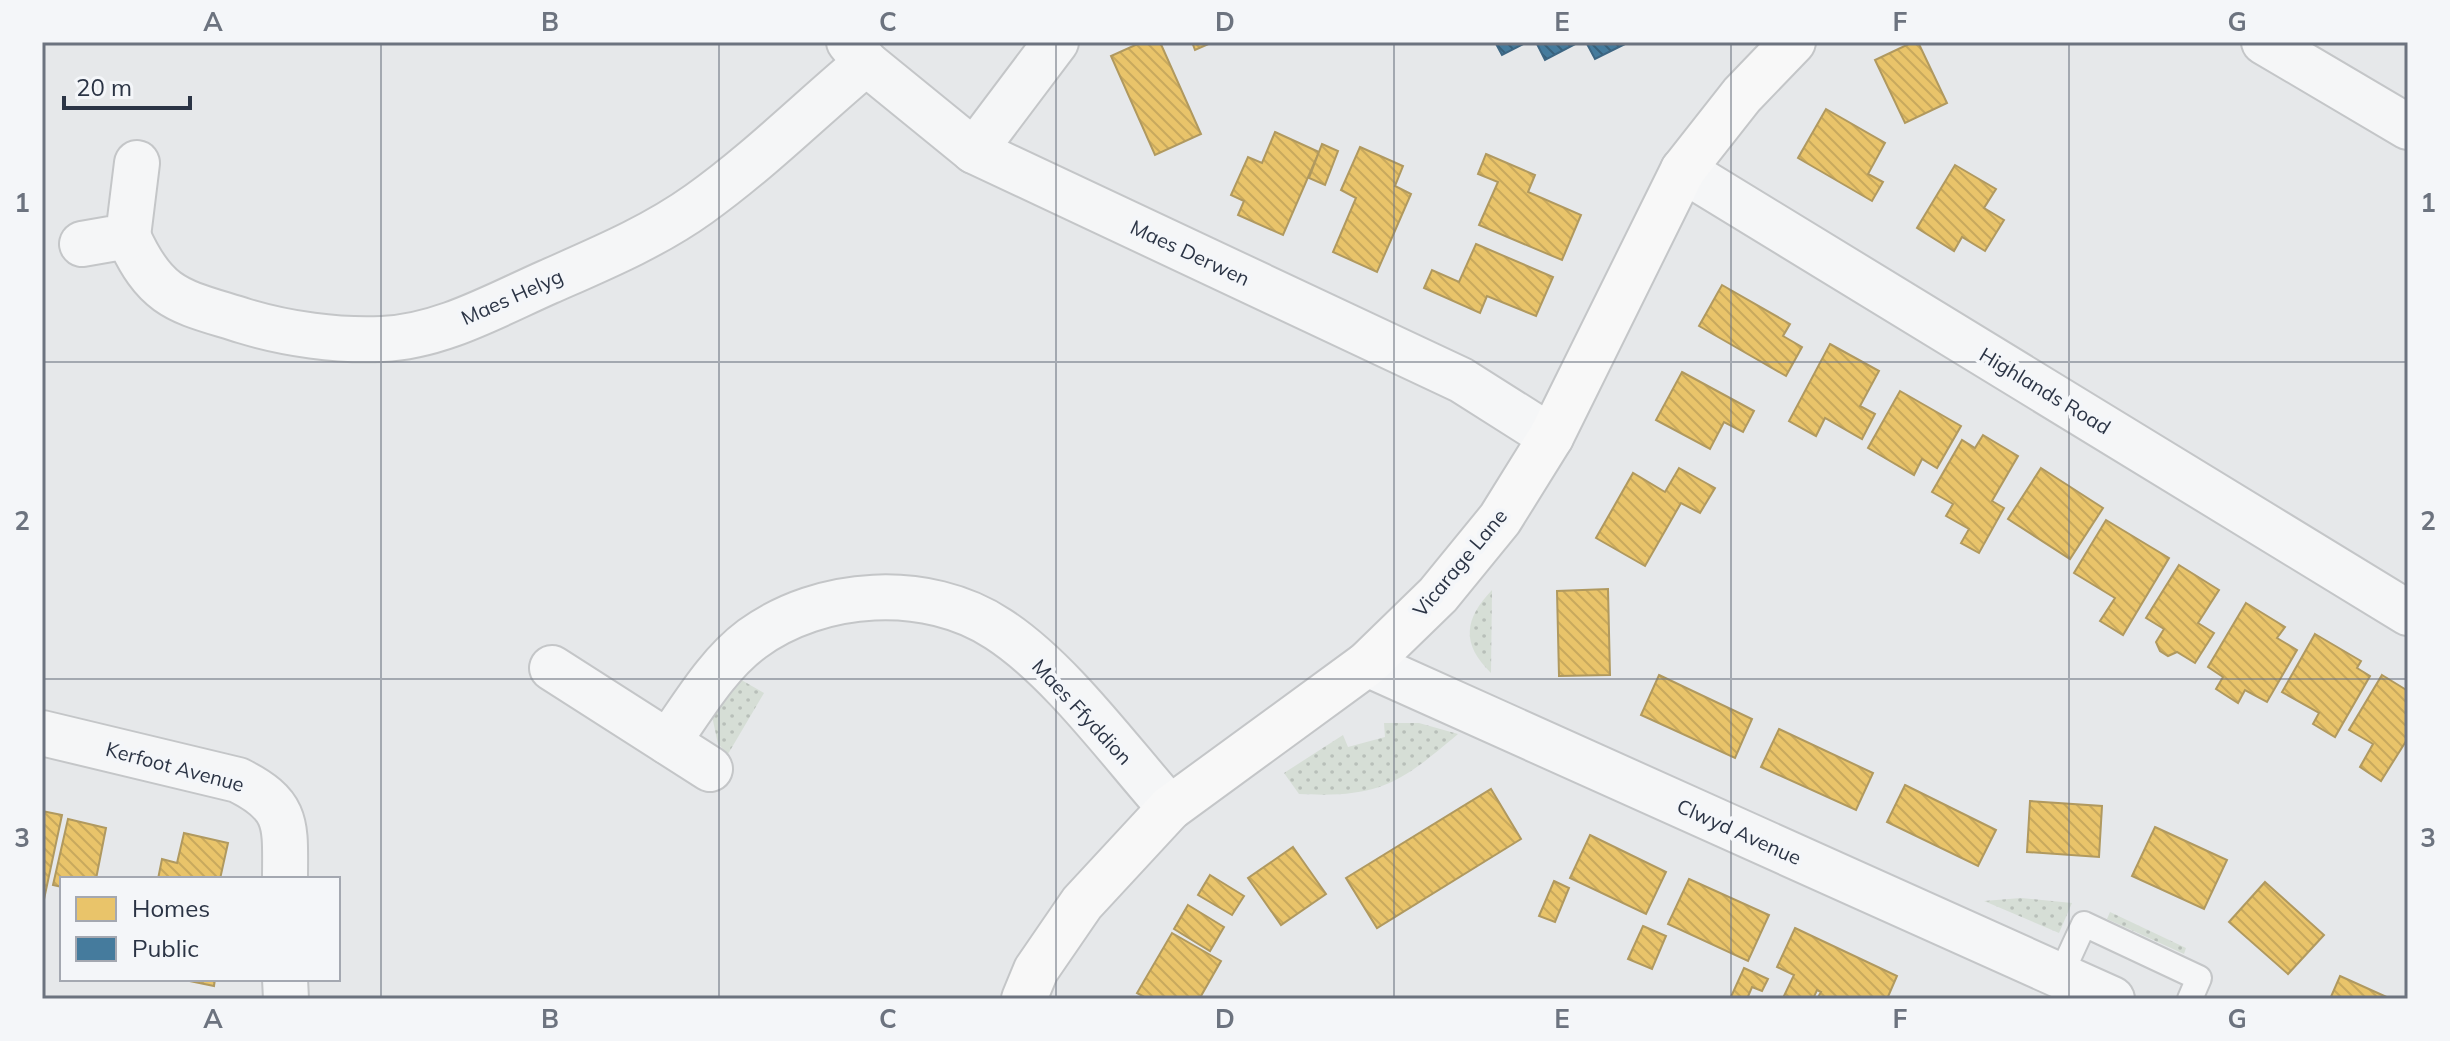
<svg xmlns="http://www.w3.org/2000/svg" width="2450" height="1041" viewBox="0 0 2450 1041" font-family="Mulish,sans-serif">
<defs>
<pattern id="grass-dots" width="8" height="8" patternUnits="userSpaceOnUse" patternTransform="scale(2)"><rect width="8" height="8" fill="#d6ded6"/><path d="M2 2h.1M6 6h.1" fill="none" stroke="#b8bfb9" stroke-width="1.8" stroke-linecap="round"/></pattern>
<pattern id="homes-back-hatch" width="6" height="6" patternUnits="userSpaceOnUse" patternTransform="scale(2)"><rect width="6" height="6" fill="#e9c46a"/><path d="M-1 5l2 2M0 0l6 6M5-1l2 2" fill="none" stroke="#c8a95d"/></pattern>
<pattern id="public-back-hatch" width="6" height="6" patternUnits="userSpaceOnUse" patternTransform="scale(2)"><rect width="6" height="6" fill="#457b9d"/><path d="M-1 5l2 2M0 0l6 6M5-1l2 2" fill="none" stroke="#37607b"/></pattern>
</defs>
<rect width="100%" height="100%" fill="#e6e8ea"/>
<g fill="url(#grass-dots)">
<path d="M1492 590 1491 673C1461 644 1464 619 1492 590Z"/>
<path d="M738 678 764 693 728 754 718 744 712 716Z"/>
<path d="M1384 723H1419L1458 734C1399 784 1379 798 1299 794L1284 773 1343 735 1348 747 1385 737Z"/>
<path d="M2021 898 2072 903 2059 933 1984 901Z"/>
<path d="M2110 912 2186 948 2184 954 2107 919Z"/>
</g>
<g fill="url(#homes-back-hatch)" stroke="#b0995f" stroke-width="2">
<path d="M1142 42H1160L1201 134 1155 155 1111 56Z"/>
<path d="M1192 42H1213L1195 50Z"/>
<path d="M1913 42H1918L1947 103 1905 123 1875 60Z"/>
<path d="M1826 109 1885 143 1868 174 1883 182 1872 201 1798 158Z"/>
<path d="M1275 132 1319 152 1283 235 1238 215 1244 201 1231 195 1248 157 1262 163Z"/>
<path d="M1322 144 1338 151 1325 185 1309 178Z"/>
<path d="M1360 147 1403 166 1395 186 1411 194 1377 272 1333 252 1356 198 1341 190Z"/>
<path d="M1486 154 1535 175 1528 192 1581 215 1562 260 1479 225 1498 182 1478 174Z"/>
<path d="M1955 165 1996 189 1984 208 2004 220 1985 251 1962 237 1954 251 1917 228Z"/>
<path d="M1476 244 1553 277 1536 316 1487 296 1480 313 1424 288 1432 270 1459 282Z"/>
<path d="M1722 285 1790 324 1783 336 1802 347 1786 376 1699 326Z"/>
<path d="M1830 344 1879 371 1860 406 1875 414 1862 439 1825 418 1816 436 1789 421Z"/>
<path d="M1682 372 1754 411 1743 432 1724 422 1710 449 1656 420Z"/>
<path d="M1900 391 1961 426 1937 468 1922 459 1914 475 1868 448Z"/>
<path d="M1983 435 2018 456 1992 501 2004 508 1979 553 1961 543 1969 529 1946 516 1953 504 1932 492 1962 440 1975 448Z"/>
<path d="M1679 468 1715 488 1700 513 1681 503 1645 566 1596 538 1633 473 1665 492Z"/>
<path d="M2041 468 2103 508 2070 559 2008 519Z"/>
<path d="M2106 520 2169 558 2123 635 2100 621 2115 598 2074 573Z"/>
<path d="M2179 565 2219 590 2198 623 2214 633 2195 663 2177 652 2168 656 2160 651 2156 642 2164 629 2146 618Z"/>
<path d="M1608 589 1610 675 1559 676 1557 591Z"/>
<path d="M2246 603 2285 627 2277 638 2297 650 2267 702 2245 690 2238 703 2216 689 2223 677 2208 667Z"/>
<path d="M2315 634 2361 661 2357 668 2370 676 2335 737 2313 724 2319 713 2282 692Z"/>
<path d="M1659 675 1752 719 1735 758 1641 715Z"/>
<path d="M2382 675 2408 691V738L2381 781 2360 767 2373 744 2349 730Z"/>
<path d="M1779 729 1873 773 1856 810 1761 767Z"/>
<path d="M1905 785 1996 830 1978 866 1887 822Z"/>
<path d="M1491 789 1521 839 1377 928 1346 878Z"/>
<path d="M2030 801 2102 806 2099 857 2027 852Z"/>
<path d="M42 811 62 815 43 904H42Z"/>
<path d="M68 819 106 828 96 879H62V887L53 885Z"/>
<path d="M2155 827 2227 860 2204 909 2132 876Z"/>
<path d="M184 833 228 843 220 879H158L162 859 177 863Z"/>
<path d="M1590 835 1666 872 1646 914 1570 878Z"/>
<path d="M1293 847 1326 894 1281 925 1248 878Z"/>
<path d="M1210 875 1244 896 1232 915 1198 895Z"/>
<path d="M1689 879 1769 915 1748 961 1668 924Z"/>
<path d="M1554 881 1569 888 1555 922 1539 916Z"/>
<path d="M2265 882 2324 935 2288 974 2229 922Z"/>
<path d="M1188 905 1224 927 1210 951 1174 929Z"/>
<path d="M1643 926 1666 936 1652 969 1628 959Z"/>
<path d="M1795 928 1897 976 1887 999H1817L1821 992 1817 990 1813 999 1783 998 1794 975 1777 967Z"/>
<path d="M1172 933 1221 961 1201 996 1206 999H1148L1137 993Z"/>
<path d="M1744 968 1768 979 1762 991 1752 987 1747 999H1730Z"/>
<path d="M2340 976 2391 999H2330Z"/>
<path d="M180 979H215L214 986Z"/>
</g>
<g fill="url(#public-back-hatch)" stroke="#3d6683" stroke-width="2">
<path d="M1495 42H1527L1502 55Z"/>
<path d="M1536 42H1579L1545 60Z"/>
<path d="M1586 42H1629L1595 59Z"/>
</g>
<g fill="none" stroke-linecap="round" stroke-linejoin="round">
<g stroke="#c4c6c8" stroke-width="28">
<path id="lane" d="M2061 974 2084 924 2199 978 2190 999"/>
</g>
<g stroke="#c4c6c8" stroke-width="48">
<g id="street">
<path d="M849 42 866 63 974 151 1461 380 1551 437"/>
<path d="M2264 42 2408 127"/>
<path d="M974 151 1056 42"/>
<path d="M1683 170 2408 613"/>
<path d="M128 236C157 301 181 301 244 321 287 334 337 341 382 339 440 337 496 305 548 282 600 259 653 237 699 204 758 162 811 109 866 63"/>
<path d="M82 244 128 236 137 163"/>
<path d="M1367 664 2112 999"/>
<path d="M552 668 710 769"/>
<path d="M42 733 238 780C290 806 285 825 285 879"/>
<path d="M668 742C693 707 717 665 752 639 820 589 927 582 998 629 1060 669 1120 752 1170 808"/>
<path d="M285 979 286 999"/>
</g>
</g>
<g stroke="#c4c6c8" stroke-width="48">
<path id="secondary" d="M1024 999 1036 970 1082 903 1170 808 1367 664 1438 595 1500 519 1551 437 1683 170 1742 95 1793 42"/>
</g>
<use href="#lane" stroke="#f5f6f7" stroke-width="24"/>
<use href="#street" stroke="#f5f6f7" stroke-width="44"/>
<use href="#secondary" stroke="#f8f8f8" stroke-width="44"/>
</g>
<path fill="none" stroke="#6c737f" stroke-width="2" stroke-opacity="0.55" d="M381 42V999M719 42V999M1056 42V999M1394 42V999M1731 42V999M2069 42V999M42 362H2408M42 679H2408"/>
<g text-anchor="middle" stroke-width="8" stroke-linejoin="round" paint-order="stroke">
<g font-size="20" fill="#2b3445" stroke="#f4f6f9">
<text transform="translate(1190 253) rotate(25)" y="7">Maes Derwen</text>
<text transform="translate(512 297) rotate(-24)" y="7">Maes Helyg</text>
<text transform="translate(2045 391) rotate(31)" y="7">Highlands Road</text>
<text transform="translate(1460 563) rotate(-50)" y="7">Vicarage Lane</text>
<text transform="translate(1082 712) rotate(47)" y="7">Maes Ffyddion</text>
<text transform="translate(175 767) rotate(15)" y="7">Kerfoot Avenue</text>
<text transform="translate(1739 832) rotate(24)" y="7">Clwyd Avenue</text>
</g>
</g>
<rect width="2450" height="1041" fill="none" stroke="#f4f6f9" stroke-width="88"/>
<rect x="60" y="877" width="280" height="104" fill="#f4f6f9" stroke="#a4a8b1" stroke-width="2"/>
<rect x="76" y="897" width="40" height="24" fill="#e9c46a" stroke="#a4a8b1" stroke-width="2"/>
<text x="132" y="917" font-size="24" fill="#2b3445">Homes</text>
<rect x="76" y="937" width="40" height="24" fill="#457b9d" stroke="#a4a8b1" stroke-width="2"/>
<text x="132" y="957" font-size="24" fill="#2b3445">Public</text>
<path d="M64 96v12h126v-12" fill="none" stroke="#2b3445" stroke-width="4"/>
<text x="76" y="96" font-size="24" fill="#2b3445" stroke="#f4f6f9" stroke-width="6" paint-order="stroke">20 m</text>
<rect x="44" y="44" width="2362" height="953" fill="none" stroke="#6c737f" stroke-width="3"/>
<g font-size="26" text-anchor="middle" font-weight="bold" fill="#6c737f">
<text x="213" y="31">A</text>
<text x="550" y="31">B</text>
<text x="888" y="31">C</text>
<text x="1225" y="31">D</text>
<text x="1562" y="31">E</text>
<text x="1900" y="31">F</text>
<text x="2237" y="31">G</text>
<text x="22" y="212">1</text>
<text x="2428" y="212">1</text>
<text x="22" y="530">2</text>
<text x="2428" y="530">2</text>
<text x="22" y="847">3</text>
<text x="2428" y="847">3</text>
<text x="213" y="1028">A</text>
<text x="550" y="1028">B</text>
<text x="888" y="1028">C</text>
<text x="1225" y="1028">D</text>
<text x="1562" y="1028">E</text>
<text x="1900" y="1028">F</text>
<text x="2237" y="1028">G</text>
</g>
</svg>
